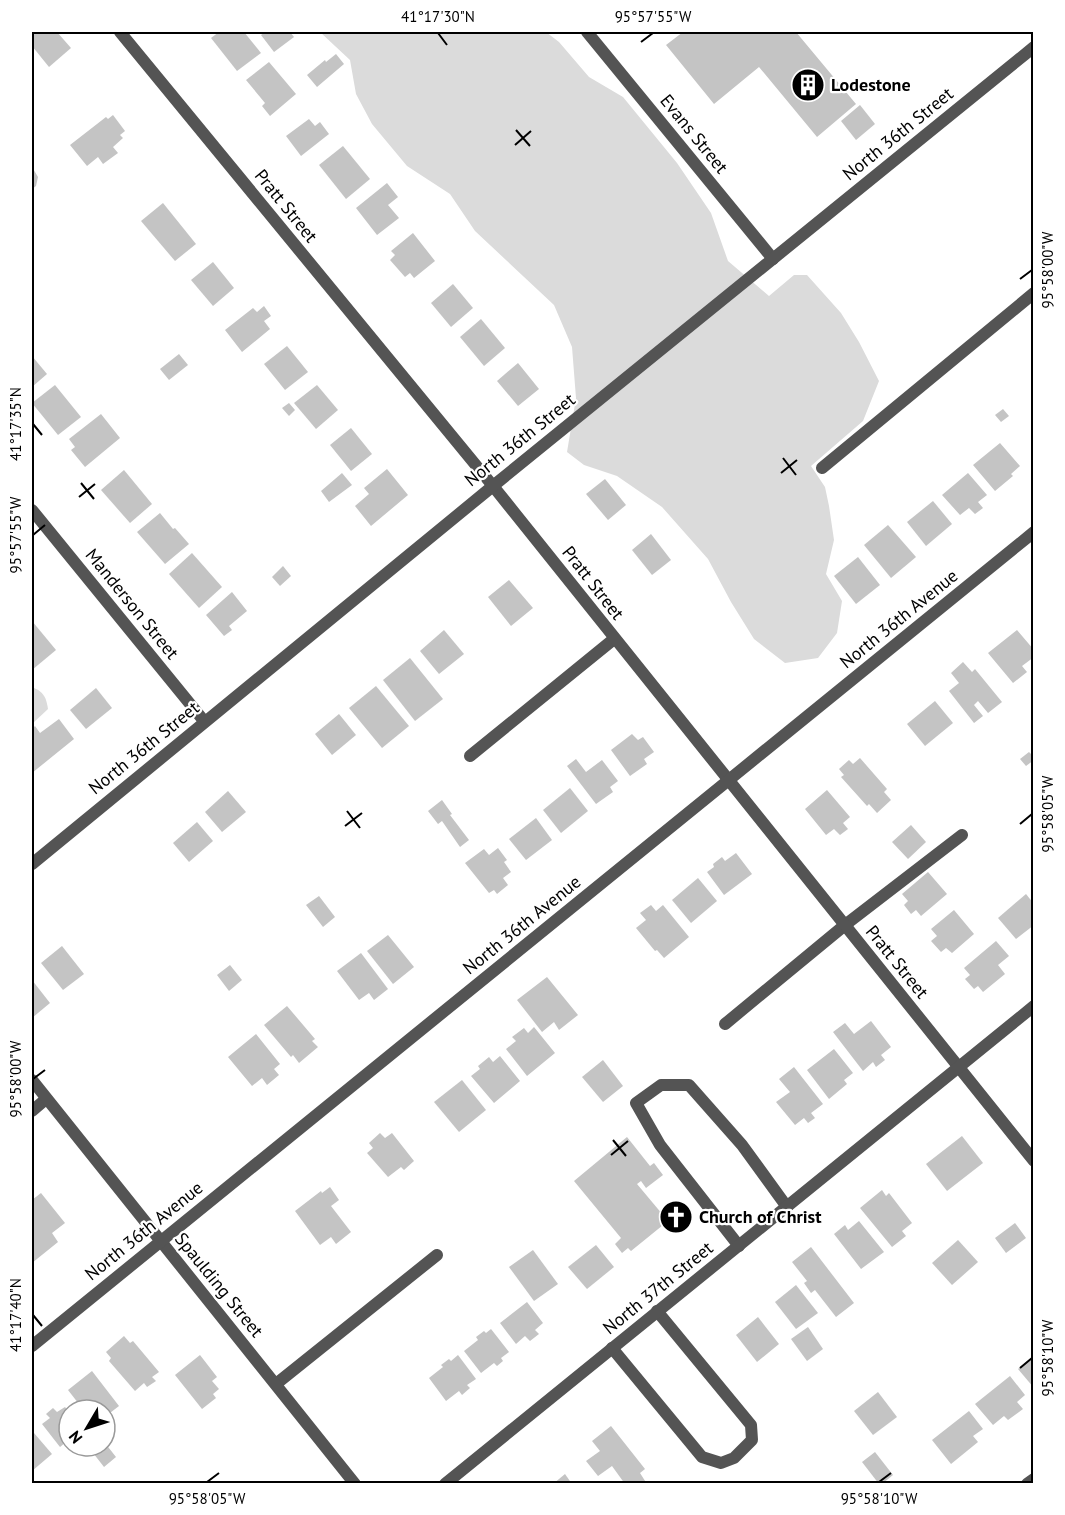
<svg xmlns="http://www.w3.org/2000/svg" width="1065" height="1515" viewBox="0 0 1065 1515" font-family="'PT Sans',sans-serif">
<rect width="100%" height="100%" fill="#fff"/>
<g fill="#dbdbdb">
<path d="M320 32H546L559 42 589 77 623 97 677 163 711 213 728 261 769 296 794 275H807L841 313 859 342 879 381 863 421 811 466 825 487 829 506 834 540 826 574 842 601 837 633 818 658 785 663 754 639 731 602 708 559 662 507 617 476 584 465 567 452 576 398 572 347 554 305 475 231 450 194 407 166 372 124 356 94 350 60Z"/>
<path d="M32 687C44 692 46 697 48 709L32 724Z"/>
</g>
<g fill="#c4c4c4">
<path d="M32 32H57L71 48 49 67 32 46Z"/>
<path d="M219 32H244L261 53 237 71 211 38Z"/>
<path d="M263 32H290L294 37 274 52 261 35 264 33Z"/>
<path d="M683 32H796L856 104 817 137 759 67 714 104 666 45Z"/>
<path d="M336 54 344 64 317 87 307 75 325 60 326 62Z"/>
<path d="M269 62 296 94 270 116 262 106 265 103 246 80Z"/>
<path d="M860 105 875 124 856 140 841 121Z"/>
<path d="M113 115 125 131 120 135 123 138 113 147 118 153 103 164 98 157 87 166 70 145 106 117 108 119Z"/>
<path d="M309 119 315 126 320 122 329 134 301 156 286 136Z"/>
<path d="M343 146 370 179 346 199 319 165Z"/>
<path d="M32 167 38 177 36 186 32 189Z"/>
<path d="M387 183 398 197 388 205 399 218 377 235 356 208Z"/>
<path d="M163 203 196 244 175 261 141 221Z"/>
<path d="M413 233 435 261 414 278 410 273 405 277 390 260 395 255 391 251Z"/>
<path d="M213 262 234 288 213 306 191 280Z"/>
<path d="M453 284 473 308 451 327 431 303Z"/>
<path d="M264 306 271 316 264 321 270 329 242 352 225 330 253 308 257 312Z"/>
<path d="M481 319 505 348 484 366 460 337Z"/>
<path d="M287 346 308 372 285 390 264 364Z"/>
<path d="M179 354 188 365 169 380 160 369Z"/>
<path d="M32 356 47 374 32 387Z"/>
<path d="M518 363 539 389 518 406 497 381Z"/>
<path d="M55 385 81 417 58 435 32 403Z"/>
<path d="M317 385 338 410 316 429 294 403Z"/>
<path d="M289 403 295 410 289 416 282 408Z"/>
<path d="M1003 409 1009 416 1001 422 995 415Z"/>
<path d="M101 414 120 438 85 467 71 450 75 447 69 439Z"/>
<path d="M351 428 372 454 351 471 330 445Z"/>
<path d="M1000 443 1020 466 1011 474 1013 476 995 491 973 465Z"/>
<path d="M387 469 408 495 371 526 355 506 369 494 364 488Z"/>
<path d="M124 470 152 504 130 523 101 490Z"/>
<path d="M342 473 352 485 329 502 321 491Z"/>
<path d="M968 473 987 495 978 502 983 508 975 514 969 508 960 515 942 495Z"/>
<path d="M605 479 626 505 608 520 586 494Z"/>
<path d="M933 501 952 524 926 546 907 522Z"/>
<path d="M160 513 173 529 175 528 189 544 165 564 137 532Z"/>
<path d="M888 525 916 557 891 578 864 545Z"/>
<path d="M651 534 671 560 652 575 632 550Z"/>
<path d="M192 553 222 587 199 608 169 574Z"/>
<path d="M858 557 880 585 856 604 834 576Z"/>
<path d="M283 566 291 576 280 586 272 577Z"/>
<path d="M509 580 533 608 511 626 488 597Z"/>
<path d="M232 592 247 611 229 626 232 630 224 636 206 615Z"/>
<path d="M32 621 56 650 32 670Z"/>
<path d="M444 630 464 654 439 674 420 651Z"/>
<path d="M1017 630 1034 650V657L1022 666 1027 672 1013 683 988 653Z"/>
<path d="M410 658 443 699 415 721 383 680Z"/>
<path d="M963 662 972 672 975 669 1002 702 988 713 978 701 974 705 983 716 974 723 949 691 959 683 951 673Z"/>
<path d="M376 686 409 726 382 748 349 708Z"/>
<path d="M96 688 112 708 86 729 70 710Z"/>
<path d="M935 701 953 723 925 746 907 724Z"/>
<path d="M339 714 356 735 332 755 315 734Z"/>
<path d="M59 719 74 739 32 773V741L33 739 32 737V729L35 726 40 733Z"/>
<path d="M632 734 638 740 643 737 654 752 644 759 647 764 630 776 611 750Z"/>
<path d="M1029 752 1034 757V760L1026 766 1020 759Z"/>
<path d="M860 758 887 789 884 792 891 800 877 813 869 804 867 806 841 777 844 775 839 769 849 760 853 764Z"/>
<path d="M576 759 586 772 602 760 618 781 610 787 613 792 596 804 567 766Z"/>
<path d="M570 788 588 811 561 833 543 810Z"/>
<path d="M827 790 850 817 843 823 848 829 840 835 834 829 826 835 805 809Z"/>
<path d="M228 791 246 812 222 832 205 812Z"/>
<path d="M442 800 452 814 450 815 469 840 460 847 442 821 438 824 428 811Z"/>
<path d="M536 818 552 840 526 860 509 839Z"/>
<path d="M197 822 213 841 189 862 173 843Z"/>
<path d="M911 825 926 842 908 859 892 842Z"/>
<path d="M498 848 507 860 504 862 511 872 503 878 508 885 497 894 494 890 489 893 465 863 484 849 489 855Z"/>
<path d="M736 853 752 874 724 895 707 872 714 867 713 864 722 857 725 861Z"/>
<path d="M928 872 947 894 921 916 916 910 911 914 904 905 908 901 902 894Z"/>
<path d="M698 878 717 901 691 923 672 900Z"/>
<path d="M1026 894 1034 904V925L1016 939 998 918Z"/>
<path d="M319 896 335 917 323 927 306 905Z"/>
<path d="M651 905 656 911 663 905 689 937 664 958 657 950 655 951 636 928 646 920 640 913Z"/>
<path d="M954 910 974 934 952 953 946 948 941 952 931 941 937 936 931 929Z"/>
<path d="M388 935 414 967 393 984 367 951Z"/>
<path d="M996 941 1009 956 998 965 1005 974 983 992 978 986 974 989 965 979 970 975 964 968Z"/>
<path d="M62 946 84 974 63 990 41 963Z"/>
<path d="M361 953 388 989 374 1000 369 993 359 1000 337 971Z"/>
<path d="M230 965 242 980 229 991 217 975Z"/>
<path d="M547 977 578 1015 559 1030 554 1022 542 1032 517 1000Z"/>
<path d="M32 980 50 1003 32 1018Z"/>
<path d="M287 1006 315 1039 312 1041 318 1047 299 1063 293 1055 291 1057 264 1025Z"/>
<path d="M871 1021 891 1047 881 1055 885 1060 876 1067 873 1062 863 1071 833 1032 845 1023 854 1034Z"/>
<path d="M534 1027 555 1053 527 1076 506 1049 516 1041 512 1037 524 1028 528 1033Z"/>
<path d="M256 1034 280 1064 274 1069 279 1075 267 1085 262 1078 252 1086 228 1057Z"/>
<path d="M834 1049 853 1073 844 1080 847 1084 829 1099 807 1070Z"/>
<path d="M500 1056 520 1081 494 1103 471 1076 480 1069 478 1066 489 1057 493 1062Z"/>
<path d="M603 1060 623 1086 603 1102 582 1077Z"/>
<path d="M794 1067 823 1104 811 1113 815 1118 808 1123 804 1118 795 1125 776 1102 790 1092 779 1079Z"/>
<path d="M462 1080 486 1110 459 1132 434 1102Z"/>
<path d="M380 1133 385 1138 392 1133 414 1161 404 1170 401 1167 388 1177 367 1153 373 1148 369 1143Z"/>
<path d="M962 1136 983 1163 947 1191 926 1164Z"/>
<path d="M627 1137 650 1166 654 1163 663 1175 646 1188 641 1181 637 1184 668 1221 631 1251 628 1248 622 1253 615 1244 621 1238 574 1181Z"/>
<path d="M330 1187 339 1200 331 1206 351 1232 336 1244 331 1237 320 1245 295 1211 321 1191 322 1193Z"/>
<path d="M882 1190 886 1196 889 1193 912 1223 902 1231 906 1236 892 1247 860 1208Z"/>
<path d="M41 1193 65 1223 52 1233 58 1242 32 1263V1200Z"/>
<path d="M859 1221 884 1252 861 1269 834 1234 845 1225 848 1230Z"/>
<path d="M1015 1223 1026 1238 1006 1253 995 1238Z"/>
<path d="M958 1240 978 1262 952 1285 932 1263Z"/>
<path d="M596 1245 614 1267 587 1289 568 1267Z"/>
<path d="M811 1247 854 1303 836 1317 815 1290 811 1293 804 1283 807 1281 792 1262Z"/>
<path d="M533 1250 558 1284 534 1301 509 1267Z"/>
<path d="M796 1285 818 1313 796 1329 775 1302Z"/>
<path d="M527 1302 543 1323 535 1330 539 1334 530 1341 525 1336 516 1344 500 1323Z"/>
<path d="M758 1317 779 1344 757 1362 736 1335Z"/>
<path d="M808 1327 823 1349 807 1361 791 1339Z"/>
<path d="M491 1329 509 1352 501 1358 503 1361 497 1366 494 1363 481 1373 464 1351 478 1340 476 1337 484 1331 486 1333Z"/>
<path d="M124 1336 130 1343 133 1341 159 1372 152 1377 156 1381 147 1387 144 1383 135 1391 109 1361 111 1358 106 1352Z"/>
<path d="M200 1355 217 1377 212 1381 219 1389 213 1394 216 1398 202 1409 175 1375Z"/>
<path d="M458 1355 476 1379 467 1385 470 1388 462 1395 459 1391 446 1401 429 1378 443 1367 441 1365 449 1359 451 1361Z"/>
<path d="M1034 1356V1388L1018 1369Z"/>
<path d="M92 1371 119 1406 106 1416 105 1410H101L93 1400 82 1408 68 1390Z"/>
<path d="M1010 1376 1025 1395 1017 1402 1023 1409 1008 1420 1004 1416 993 1425 975 1404Z"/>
<path d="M878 1392 897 1417 873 1435 854 1411Z"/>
<path d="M65 1407 69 1412V1445L66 1442 60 1447 42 1424 50 1418 46 1414 53 1408 57 1412Z"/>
<path d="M969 1411 983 1429 973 1436 978 1442 951 1464 932 1440Z"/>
<path d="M611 1426 645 1469 640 1473 647 1484H625L612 1466 598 1476 586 1461 600 1451 592 1441Z"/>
<path d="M34 1433 52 1454 32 1471V1435Z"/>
<path d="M105 1443 116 1457 104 1467 90 1449 94 1446H105Z"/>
<path d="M69 1446H84L75 1453Z"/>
<path d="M875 1452 893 1475 882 1484H879L862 1462Z"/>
<path d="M565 1474 572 1484H553Z"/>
</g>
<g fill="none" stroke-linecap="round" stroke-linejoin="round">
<g stroke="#545454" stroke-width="12">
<path d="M822 468 1034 293"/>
<path d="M470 756 614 639"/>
<path d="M725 1024 845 925 962 835"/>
<path d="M32 1111 46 1099"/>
<path d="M739 1246 660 1145 636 1103 661 1085H689L742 1145 787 1207"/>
<path d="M612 1348 702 1457 721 1463 734 1458 752 1440 751 1425 657 1311"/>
<path d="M276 1384 437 1255"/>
</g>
<g stroke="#545454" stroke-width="12">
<path d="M120 32 493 486 1034 1161"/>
<path d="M587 32 773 259"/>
<path d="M32 510 204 721"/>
<path d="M32 864 493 486 1034 47"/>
<path d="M32 1080 355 1484"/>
<path d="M32 1346 1034 532"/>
<path d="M445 1484 1034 1006"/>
<path d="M1027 1484 1034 1479"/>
</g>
</g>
<path fill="none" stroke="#000" stroke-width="2" d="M438 33 447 45M641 42 653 33M516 130 530 146M515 145 531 131M1020 279 1032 270M33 424 42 435M783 458 796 475M781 473 797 460M81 483 94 499M79 497 95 484M33 535 45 525M347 811 360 828M1020 824 1032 814M345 826 362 813M33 1079 45 1070M613 1140 626 1156M611 1155 628 1141M33 1315 42 1326M1020 1368 1032 1358M207 1482 219 1473M879 1482 891 1473"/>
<defs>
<g id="building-disc" transform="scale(1.725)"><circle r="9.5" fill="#000" stroke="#fff"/><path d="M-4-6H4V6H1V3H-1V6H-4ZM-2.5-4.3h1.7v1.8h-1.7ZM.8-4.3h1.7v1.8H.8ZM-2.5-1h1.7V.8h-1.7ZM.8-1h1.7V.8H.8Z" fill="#fff"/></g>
<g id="church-disc" transform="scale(1.725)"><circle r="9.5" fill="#000" stroke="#fff"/><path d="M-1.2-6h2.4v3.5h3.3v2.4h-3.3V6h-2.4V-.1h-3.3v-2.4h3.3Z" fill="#fff"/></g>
</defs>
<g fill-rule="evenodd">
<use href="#building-disc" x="808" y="85"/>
<use href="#church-disc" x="676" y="1217"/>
</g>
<g text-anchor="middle" stroke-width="4.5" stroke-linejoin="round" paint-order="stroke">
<g font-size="18" font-weight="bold" fill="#000" stroke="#fff" text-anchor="start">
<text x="831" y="91">Lodestone</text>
<text x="699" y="1223">Church of Christ</text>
</g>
<g font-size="18" fill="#000" stroke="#fff">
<text transform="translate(694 134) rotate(51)" y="6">Evans Street</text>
<text transform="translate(898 134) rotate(-39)" y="6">North 36th Street</text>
<text transform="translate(286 206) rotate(51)" y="6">Pratt Street</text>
<text transform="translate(520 440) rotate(-39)" y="6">North 36th Street</text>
<text transform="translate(593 583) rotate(52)" y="6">Pratt Street</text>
<text transform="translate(132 604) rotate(51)" y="6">Manderson Street</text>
<text transform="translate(899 619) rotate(-39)" y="6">North 36th Avenue</text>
<text transform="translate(144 748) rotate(-39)" y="6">North 36th Street</text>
<text transform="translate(522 925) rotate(-39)" y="6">North 36th Avenue</text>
<text transform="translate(897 962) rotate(51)" y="6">Pratt Street</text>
<text transform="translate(144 1231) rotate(-39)" y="6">North 36th Avenue</text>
<text transform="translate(219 1285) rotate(51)" y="6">Spaulding Street</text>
<text transform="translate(658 1288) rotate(-39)" y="6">North 37th Street</text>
</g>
</g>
<rect width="1065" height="1515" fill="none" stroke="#ffffff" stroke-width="66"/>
<g transform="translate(87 1428) rotate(231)"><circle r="28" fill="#ffffff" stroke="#999999" stroke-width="1.5"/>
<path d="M0-4.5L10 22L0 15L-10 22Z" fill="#000000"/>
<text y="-9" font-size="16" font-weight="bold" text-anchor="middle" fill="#000000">N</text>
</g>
<rect x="33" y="33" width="999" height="1449" fill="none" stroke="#000" stroke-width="2"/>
<g font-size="15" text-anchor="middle" fill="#000">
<text x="438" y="22">41°17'30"N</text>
<text x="653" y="22">95°57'55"W</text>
<text transform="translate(1048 270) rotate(-90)" y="5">95°58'00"W</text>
<text transform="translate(16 424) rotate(-90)" y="5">41°17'35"N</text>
<text transform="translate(16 535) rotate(-90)" y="5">95°57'55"W</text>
<text transform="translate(1048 814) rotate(-90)" y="5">95°58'05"W</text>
<text transform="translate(16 1079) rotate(-90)" y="5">95°58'00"W</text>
<text transform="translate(16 1315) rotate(-90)" y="5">41°17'40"N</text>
<text transform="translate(1048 1358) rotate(-90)" y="5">95°58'10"W</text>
<text x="207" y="1504">95°58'05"W</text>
<text x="879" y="1504">95°58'10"W</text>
</g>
</svg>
